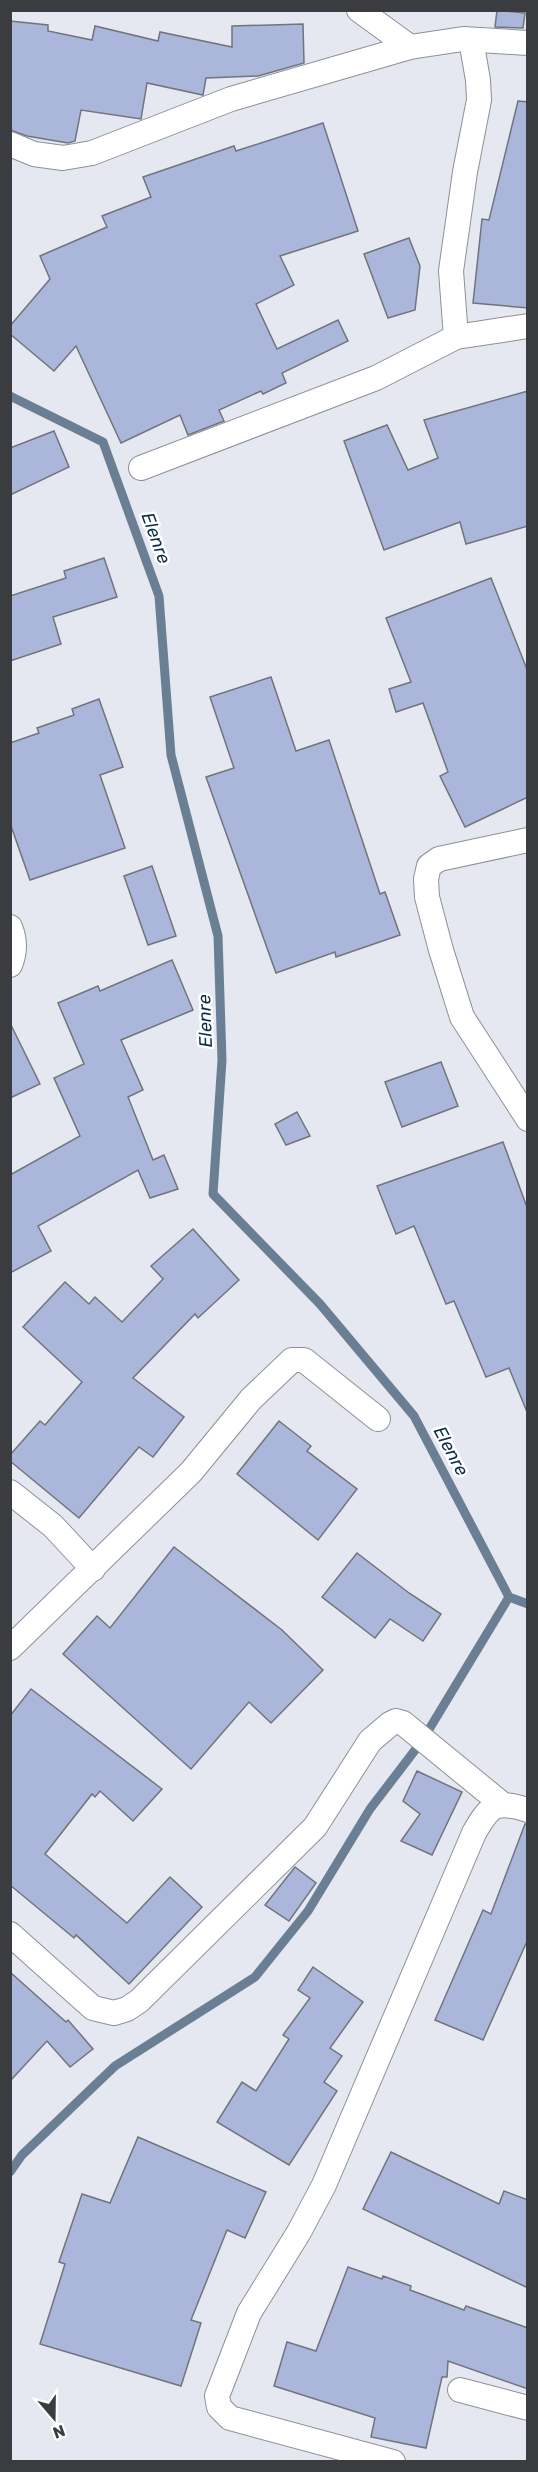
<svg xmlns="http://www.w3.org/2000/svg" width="538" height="2472" viewBox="0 0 538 2472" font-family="Rubik,sans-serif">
<rect width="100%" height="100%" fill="#e5e8f1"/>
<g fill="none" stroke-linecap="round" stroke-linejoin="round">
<g stroke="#6b7f94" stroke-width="9">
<path d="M10 396 103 442 159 596 171 755 218 936 222 1060 213 1194 320 1304 414 1416 509 1597 528 1604"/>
<path d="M10 2172 22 2155 115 2066 255 1977 308 1911 370 1809 422 1741 509 1597"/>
</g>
</g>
<g fill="#aab7db" stroke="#71747c" stroke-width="1.5">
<path d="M497 10 525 13 523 28 495 27Z"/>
<path d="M10 21 48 25V31L92 40 95 26 158 41 160 32 232 47V26L303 24 304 63 258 76 206 78 203 95 147 83 141 119 81 110 75 141 68 143 27 136 10 130Z"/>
<path d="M518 101 528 102V308L473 303 482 219 489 220Z"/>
<path d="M323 123 358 231 280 256 294 285 256 304 277 349 338 320 348 341 282 373 286 383 263 394 261 391 219 410 224 421 188 435 180 415 121 443 76 346 54 371 10 334V326L50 279 40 256 107 227 102 216 151 197 143 177 234 146 236 151Z"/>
<path d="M409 238 420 266 415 310 388 318 364 254Z"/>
<path d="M528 391V526L466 544 460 522 384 550 344 441 387 425 408 470 438 458 424 420Z"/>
<path d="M54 431 69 467 10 495V448Z"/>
<path d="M104 558 117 597 53 617 61 644 10 661V596L66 578 64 571Z"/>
<path d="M491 578 528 672V797L465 827 440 776 448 772 423 703 396 712 389 689 411 682 386 618Z"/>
<path d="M271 677 296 751 329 740 380 894 385 892 400 935 336 957 335 952 276 973 206 777 234 768 210 697Z"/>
<path d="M99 699 123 767 100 775 125 848 30 880 10 823V743L39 733 37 728 74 715 72 709Z"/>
<path d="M152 866 176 936 148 945 124 876Z"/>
<path d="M172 960 193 1010 121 1040 143 1090 128 1097 153 1160 164 1155 178 1189 150 1198 138 1170 38 1226 51 1251 10 1273V1175L80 1136 54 1078 84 1064 58 1003 98 986 100 991Z"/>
<path d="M10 1023 40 1084 10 1098Z"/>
<path d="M441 1062 458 1106 402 1127 385 1082Z"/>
<path d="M297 1112 310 1136 286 1145 275 1124Z"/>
<path d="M503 1142 528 1210 527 1412 509 1368 486 1377 454 1301 446 1304 414 1226 396 1234 377 1186Z"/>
<path d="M193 1229 239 1280 198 1318 195 1314 133 1378 184 1417 153 1457 139 1447 79 1518 10 1461V1455L40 1421 45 1425 82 1382 23 1327 65 1282 89 1304 95 1297 122 1322 163 1279 151 1266Z"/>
<path d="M279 1421 311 1446 307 1451 357 1489 318 1540 237 1474Z"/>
<path d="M174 1547 282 1630 323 1670 271 1723 249 1702 191 1769 63 1654 97 1616 110 1628Z"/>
<path d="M357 1553 409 1593 441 1614 423 1641 390 1619 375 1638 322 1597Z"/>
<path d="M31 1689 162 1789 133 1821 100 1791 95 1797 92 1794 45 1854 127 1923 170 1877 202 1907 129 1984 76 1935 74 1938 10 1885V1716Z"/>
<path d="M417 1771 462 1792 432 1855 401 1841 420 1814 403 1801Z"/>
<path d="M525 1824 528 1825V1939L483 2040 435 2020 483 1910 491 1914Z"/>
<path d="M295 1867 316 1883 289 1921 265 1905Z"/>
<path d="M313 1967 363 2002 330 2048 342 2056 324 2082 337 2091 289 2165 217 2122 242 2082 256 2091 289 2039 283 2035 310 1998 298 1990Z"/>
<path d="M10 1972 66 2022 68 2020 93 2049 70 2067 47 2041 10 2081Z"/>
<path d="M138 2137 266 2192 245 2238 227 2230 191 2320 201 2323 181 2386 40 2344 65 2264 59 2262 82 2194 110 2203Z"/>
<path d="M391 2152 499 2204 504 2191 528 2200V2288L363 2209Z"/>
<path d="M348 2267 382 2279 383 2276 411 2286 410 2290 464 2310 466 2306 528 2328V2389L448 2361 447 2377H442L426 2448 371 2437 375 2418 274 2386 287 2342 316 2351Z"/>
</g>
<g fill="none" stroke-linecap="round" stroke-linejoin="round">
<g stroke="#8d9098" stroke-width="26">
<g id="street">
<path d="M359 10 410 47"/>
<path d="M10 144 34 154 63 158 92 153 231 99 410 47 463 39 528 43"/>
<path d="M456 337 451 271 465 172 479 100 478 80 471 40"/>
<path d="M141 468 376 378 456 337 528 326"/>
<path d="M528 840 439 859 429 866 426 879 427 897 441 950 462 1017 528 1119"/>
<path d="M10 927C15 939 15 953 10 965"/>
<path d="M10 1492 53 1526 93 1569"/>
<path d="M10 1648 191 1472 251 1399 292 1360H304L378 1419"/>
<path d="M10 1934 93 2008 114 2013 127 2009 139 2001 315 1827 370 1741 390 1724 396 1721 403 1723 502 1804"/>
<path d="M460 2390 528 2408"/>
<path d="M393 2462 230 2418 219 2407 217 2396 249 2313 299 2232 324 2185 474 1833C490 1805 495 1800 528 1810"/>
</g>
</g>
<use href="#street" stroke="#fff" stroke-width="24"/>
</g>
<g text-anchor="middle" stroke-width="5" stroke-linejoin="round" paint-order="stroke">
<g font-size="18" font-style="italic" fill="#092a48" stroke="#fff">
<text transform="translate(156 538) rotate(70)" y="6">Elenre</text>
<text transform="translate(205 1021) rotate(-92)" y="6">Elenre</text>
<text transform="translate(451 1451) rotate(62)" y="6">Elenre</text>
</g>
</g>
<rect width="538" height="2472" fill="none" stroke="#3b3c3f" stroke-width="24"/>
<g transform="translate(54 2418) rotate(160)" stroke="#ffffff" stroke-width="4.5" paint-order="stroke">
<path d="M0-4.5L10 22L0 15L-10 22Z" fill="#3b3c3f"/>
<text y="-9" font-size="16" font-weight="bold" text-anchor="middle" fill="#3b3c3f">N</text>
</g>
</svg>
